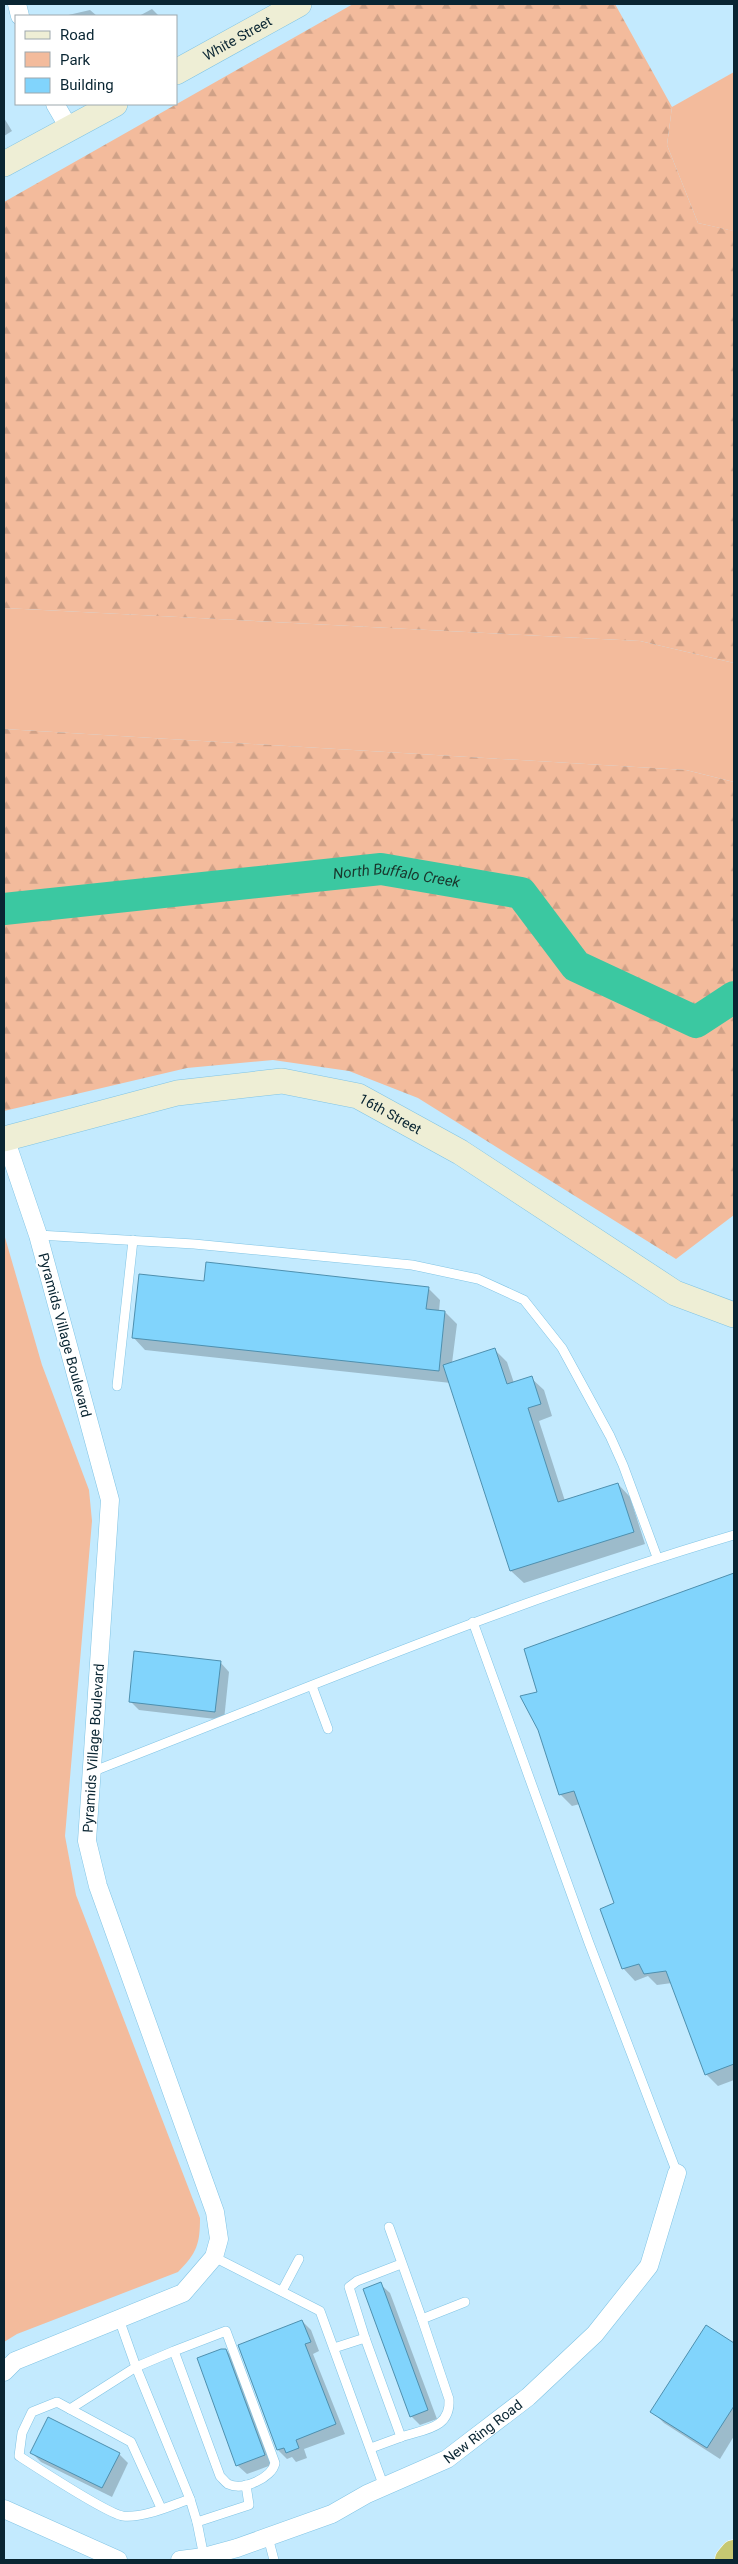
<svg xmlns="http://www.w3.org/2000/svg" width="738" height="2564" viewBox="0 0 738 2564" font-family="Roboto,sans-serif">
<defs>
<pattern id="forest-firs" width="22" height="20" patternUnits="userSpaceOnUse" patternTransform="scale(1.25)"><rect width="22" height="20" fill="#f3bb9c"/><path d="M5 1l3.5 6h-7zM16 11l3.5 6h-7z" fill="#cfa187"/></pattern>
</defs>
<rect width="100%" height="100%" fill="#c3eafe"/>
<g fill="#f3bb9c">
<path d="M734 72V231H733L698 223 667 145 672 107Z"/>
<path d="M4 608 640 641 734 663V782L686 770 4 729Z"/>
<path d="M4 1234 42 1365 89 1490 92 1521 65 1836 76 1895 200 2218C200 2244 197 2253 178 2272L17 2334 4 2342Z"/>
</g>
<g fill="url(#forest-firs)">
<path d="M353 4H615L672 107 667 145 698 223 734 231V663L640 641 4 608V202Z"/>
<path d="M4 729 686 770 734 782V1215L676 1259 418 1098 349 1071 273 1060 187 1068 4 1111Z"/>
</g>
<g fill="#0003">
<path d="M152 9 159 16H139Z"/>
<path d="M90 10 97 16H64Z"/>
<path d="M4 118 12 131 4 136Z"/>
<path d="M205 1282 428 1288 440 1300 439 1311 445 1312 457 1324 452 1363 495 1350 507 1362 514 1383 531 1378 544 1390 552 1416 539 1421 565 1501 618 1484 630 1497 645 1544 524 1583 511 1571 451 1383 145 1350 133 1337Z"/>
<path d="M734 1574V2080L718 2086 706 2074 672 1983 657 1985 648 1976 635 1981 623 1968 615 1904 580 1804 572 1806 560 1794 538 1693 525 1649Z"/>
<path d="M220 1662 229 1672 224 1720 139 1710 130 1701Z"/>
<path d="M380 2284 390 2293 437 2419 420 2425 411 2416Z"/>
<path d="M302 2321 311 2330 319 2351 313 2354 345 2434 304 2449 307 2458 296 2462 292 2457 287 2459 278 2450 239 2345Z"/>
<path d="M706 2327 734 2344V2436L720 2459 664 2423 652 2411Z"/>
<path d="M226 2350 235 2360 274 2464 247 2474 237 2465Z"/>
<path d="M32 2453 119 2454 128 2463 112 2497 41 2462Z"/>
</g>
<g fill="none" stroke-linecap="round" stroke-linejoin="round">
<path stroke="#3bc8a1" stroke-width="32" id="s1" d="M4 909 381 869 521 893 576 966 696 1022 734 997"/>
</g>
<g fill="#81d4fc" stroke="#4e90af">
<path d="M206 1262 429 1287 426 1309 445 1311 439 1371 132 1338 139 1274 204 1281Z"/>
<path d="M495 1348 507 1384 532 1376 541 1404 528 1408 558 1502 618 1483 634 1532 510 1571 443 1365Z"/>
<path d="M734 1573V2064L705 2075 666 1971 644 1974 639 1964 622 1969 600 1909 614 1903 574 1791 559 1795 538 1730 520 1696 537 1692 524 1649Z"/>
<path d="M134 1651 221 1661 215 1712 129 1702Z"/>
<path d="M381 2282 428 2410 410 2417 363 2289Z"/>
<path d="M302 2320 311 2342 305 2344 336 2424 296 2440 299 2448 286 2453 284 2448 277 2450 238 2345Z"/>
<path d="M706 2325 734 2343V2406L707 2448 650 2412Z"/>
<path d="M221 2349H226L265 2455 236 2466 197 2358Z"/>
<path d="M48 2417 120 2453 102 2488 30 2453Z"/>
</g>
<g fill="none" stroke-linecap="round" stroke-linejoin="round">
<g stroke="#81c4e4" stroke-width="10">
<g id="lane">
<path d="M38 1235 194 1244 412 1265 478 1279 524 1300 562 1348 610 1436 623 1465 657 1557"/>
<path d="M117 1386 133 1240"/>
<path d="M473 1622 589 1943 677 2173"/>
<path d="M312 1686 328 1729"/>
<path d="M94 1771C306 1689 516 1599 734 1535"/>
<path d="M389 2227 422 2319"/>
<path d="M214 2257 320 2311 384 2487"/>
<path d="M282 2291 299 2259"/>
<path d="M365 2338 349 2287 357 2281 401 2264"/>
<path d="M334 2348 365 2338 401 2437 371 2448"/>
<path d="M174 2351 226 2331 275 2463C272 2478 243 2491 228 2484 225 2482 223 2479 220 2476L174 2351 136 2367 190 2499"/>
<path d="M70 2409 136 2367 119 2319"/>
<path d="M401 2437C424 2429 451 2429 449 2399L422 2319 465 2302"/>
<path d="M161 2508 131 2442 57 2402 32 2412 22 2433 19 2456C36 2467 108 2514 123 2516 144 2518 170 2506 190 2499L197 2522 204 2557"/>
<path d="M197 2522 249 2505 246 2485"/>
<path d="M268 2537 274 2560"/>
</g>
</g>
<g stroke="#81c4e4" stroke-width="19">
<g id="street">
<path d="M17 4 20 16"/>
<path d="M55 104 69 128"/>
<path id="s2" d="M4 2372 15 2361 183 2293 214 2257 219 2239 215 2212 98 1886 87 1841 110 1500 38 1235 5 1138"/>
<path d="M4 2509 118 2560"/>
<path id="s3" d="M180 2560 204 2557 237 2548 332 2514 367 2494 447 2459 528 2397 595 2334 649 2266 677 2173"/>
</g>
</g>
<g stroke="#81c4e4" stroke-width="26">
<g id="secondary">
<path id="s4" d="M176 72 299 4"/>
<path d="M4 164 115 104"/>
<path id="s5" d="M4 1139 177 1093 282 1081 358 1096 460 1152 675 1293 734 1315"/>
</g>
</g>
<g stroke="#fff" stroke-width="29">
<path id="highway" d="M729 2560 734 2554"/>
</g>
<use href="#lane" stroke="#fff" stroke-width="9"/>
<use href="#street" stroke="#fff" stroke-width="18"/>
<use href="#secondary" stroke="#eeeed5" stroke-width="25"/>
<use href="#highway" stroke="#c6c872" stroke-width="28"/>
</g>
<g text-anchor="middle" stroke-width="4.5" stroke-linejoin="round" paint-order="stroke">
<g font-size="14" fill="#092532" stroke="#fff">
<text dy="5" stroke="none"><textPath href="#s4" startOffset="70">White Street</textPath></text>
<text dy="5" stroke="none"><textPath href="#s5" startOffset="399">16th Street</textPath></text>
<text transform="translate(65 1335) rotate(75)" y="5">Pyramids Village Boulevard</text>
<text dy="5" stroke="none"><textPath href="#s2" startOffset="776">Pyramids Village Boulevard</textPath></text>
<text dy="5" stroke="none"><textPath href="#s3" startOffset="332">New Ring Road</textPath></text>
</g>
<g font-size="15" font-style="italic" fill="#19362c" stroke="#fff">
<text dy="5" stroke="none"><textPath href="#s1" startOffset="395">North Buffalo Creek</textPath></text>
</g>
</g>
<rect width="738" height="2564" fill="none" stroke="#092532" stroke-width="10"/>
<rect x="15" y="15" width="162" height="90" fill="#ffffff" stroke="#9da8ad"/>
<rect x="25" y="31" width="25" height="8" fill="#eeeed5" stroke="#9da8ad"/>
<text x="60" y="40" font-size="15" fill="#092532">Road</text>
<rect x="25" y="52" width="25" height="15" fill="#f3bb9c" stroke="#9da8ad"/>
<text x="60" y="65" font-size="15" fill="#092532">Park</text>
<rect x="25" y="78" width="25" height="15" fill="#81d4fc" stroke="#9da8ad"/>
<text x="60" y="90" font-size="15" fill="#092532">Building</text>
</svg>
